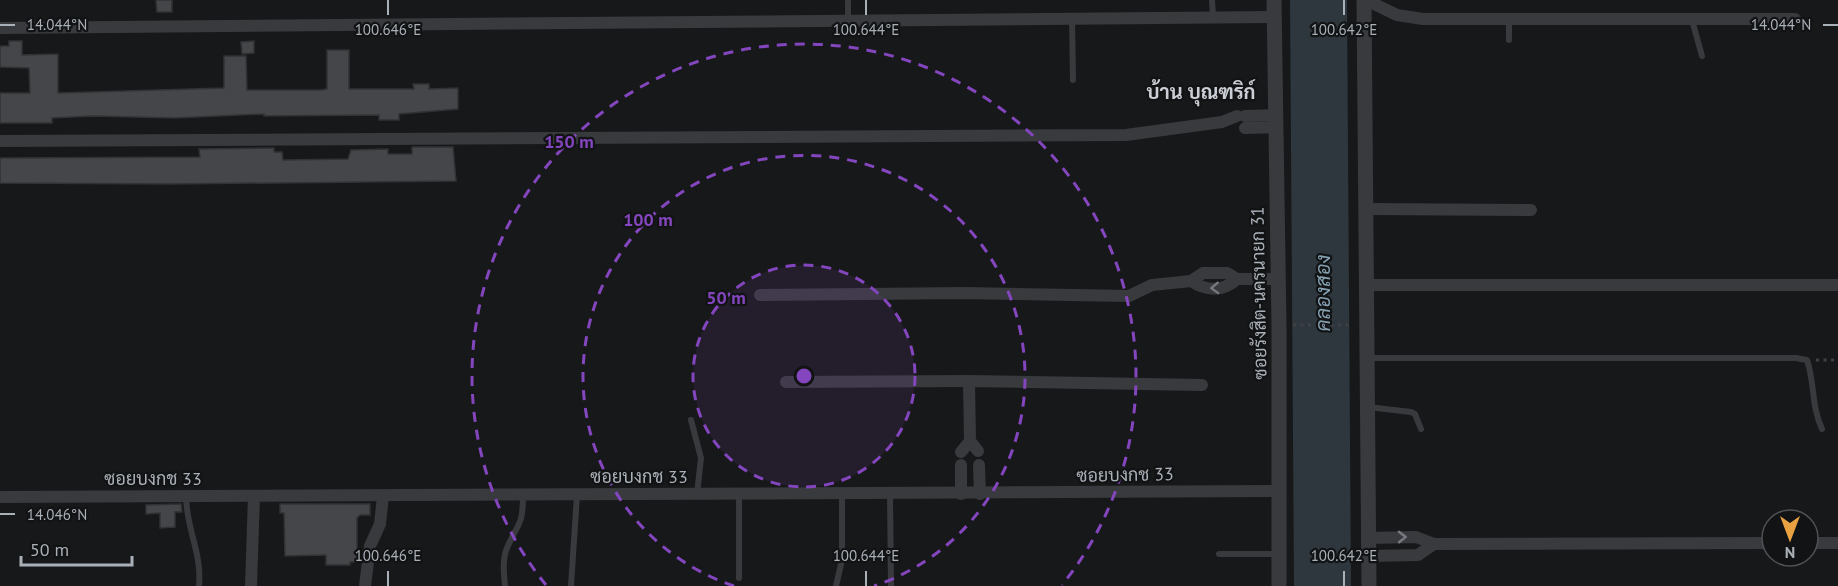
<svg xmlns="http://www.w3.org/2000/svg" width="1838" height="586" viewBox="0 0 1838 586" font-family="'PT Sans',Sarabun,sans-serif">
<rect width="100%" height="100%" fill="#171819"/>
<path fill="#2e373d" d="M1290 0H1347L1351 586H1294Z"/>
<g fill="#444649" stroke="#323235" stroke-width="1.5">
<path d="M156 0H172V12H157Z"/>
<path d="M9 41H22V55L58 54V93L224 88V56H246L247 90H321L327 89V50H349V89H414L413 84H429V89L458 88V109L399 114V120H379V115L264 116V114L175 118 93 116 52 118V123H0V93H30L29 68 0 67V46H9Z"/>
<path d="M254 41V53L242 54 241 42Z"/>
<path d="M412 147H453L456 181 171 184 0 183V158L200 157 199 149 274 148V152H282L283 160 348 159 351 150 388 149V154H412Z"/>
<path d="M181 504 182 512H175V527L160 528V513L146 514V505Z"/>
<path d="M280 504H370V515H360L357 518V562H350V565H326V555L285 556 284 513H280Z"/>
</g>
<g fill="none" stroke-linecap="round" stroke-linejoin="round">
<g stroke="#3f4145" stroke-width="3" stroke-dasharray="3 4.5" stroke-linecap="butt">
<path d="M1293 325H1353"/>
<path d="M1816 360H1838"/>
</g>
<g stroke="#393a3e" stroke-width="6">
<path d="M848 0V20"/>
<path d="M1212 0 1213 17"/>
<path d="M1072 19 1073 80"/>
<path d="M1509 19V40"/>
<path d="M1692 20 1702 56"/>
<path d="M1367 358H1796L1807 360C1815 384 1811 405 1822 429"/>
<path d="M1368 407 1411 412 1415 414 1421 429"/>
<path d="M691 420 701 458 697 494"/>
<path d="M890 494 891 586"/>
<path d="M186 497C187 532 202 552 199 586"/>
<path d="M1219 554H1278"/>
<path d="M739 578V495"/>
<path d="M505 586C504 574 502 560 507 548 517 523 523 528 523 495"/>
<path d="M571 586 577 495"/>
<path d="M836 586 842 560V494"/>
</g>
<g stroke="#393a3e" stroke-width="12">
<path d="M1366 0 1397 15 1423 19H1795"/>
<path d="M0 28 1274 17"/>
<path d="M1245 116 1276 115"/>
<path d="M1245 128 1276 127"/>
<path d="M0 141 1126 135 1222 122 1237 116"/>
<path d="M1367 209 1531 210"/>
<path d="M1191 281C1206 291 1223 292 1237 279"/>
<path d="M1367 285H1838"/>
<path d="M760 295 965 293 1129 296 1152 285 1191 281 1203 273H1227L1237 279H1278"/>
<path d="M786 382 969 381"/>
<path d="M970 441 969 381 1202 385"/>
<path d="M961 452 970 441 978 451"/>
<path d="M979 465 980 494"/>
<path d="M961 494V465"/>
<path d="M0 497 1279 491"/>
<path d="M1368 538 1416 537 1434 544 1772 543"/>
<path d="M1808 543H1838"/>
<path d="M1369 556 1418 555 1434 544"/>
<path d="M251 586 254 496"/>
<path d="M365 586 370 546 380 524 383 496"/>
</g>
<g stroke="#393a3e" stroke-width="15">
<path d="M1274 0 1279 327V586"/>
<path d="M1364 0 1369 586"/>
</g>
</g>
<defs><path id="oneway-chevron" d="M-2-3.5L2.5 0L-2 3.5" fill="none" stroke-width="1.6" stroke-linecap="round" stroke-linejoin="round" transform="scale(1.5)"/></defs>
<g stroke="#777b81">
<use href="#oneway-chevron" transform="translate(1215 288) rotate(178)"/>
<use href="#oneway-chevron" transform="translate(1402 537) rotate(-1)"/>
</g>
<path fill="none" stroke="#aab0b8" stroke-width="2" d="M388 0V15M866 0V15M1344 0V15M0 25H15M1823 25H1838M0 514H15M388 571V586M866 571V586M1344 571V586"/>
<circle cx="804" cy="376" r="111" fill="#8446be" fill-opacity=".12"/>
<g fill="none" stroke="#8446be" stroke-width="3" stroke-dasharray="10 8">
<circle cx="804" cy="376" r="111"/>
<path d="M734 586A221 221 0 1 1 874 586"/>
<path d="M546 585A332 332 0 1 1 1062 585"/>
</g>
<g text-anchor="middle" stroke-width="4.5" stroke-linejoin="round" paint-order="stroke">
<g font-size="18" fill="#aab0b8" stroke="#121314">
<text transform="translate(1259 293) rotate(-91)" y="6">ซอยรังสิต-นครนายก 31</text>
<text transform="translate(1125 475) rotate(-1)" y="6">ซอยบงกช 33</text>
<text x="639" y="483">ซอยบงกช 33</text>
<text x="153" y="485">ซอยบงกช 33</text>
</g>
<g font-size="20" font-weight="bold" fill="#cbced5" stroke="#121314">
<text x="1201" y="99">บ้าน บุณฑริก์</text>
</g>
<g font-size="20" font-style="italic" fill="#84a0b1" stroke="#121314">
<text transform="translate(1323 293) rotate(-90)" y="7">คลองสอง</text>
</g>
</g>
<g font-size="15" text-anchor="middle" fill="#aab0b8" stroke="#121314" stroke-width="4.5" stroke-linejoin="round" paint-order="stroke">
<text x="1781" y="30">14.044°N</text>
<text x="57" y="30">14.044°N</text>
<text x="388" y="35">100.646°E</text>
<text x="866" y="35">100.644°E</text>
<text x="1344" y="35">100.642°E</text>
<text x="57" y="520">14.046°N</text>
<text x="388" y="561">100.646°E</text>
<text x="866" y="561">100.644°E</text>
<text x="1344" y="561">100.642°E</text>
</g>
<circle cx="804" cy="376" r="9" fill="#8446be" stroke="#121314" stroke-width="3"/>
<g font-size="18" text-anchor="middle" font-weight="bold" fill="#8446be" stroke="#121314" stroke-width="4.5" stroke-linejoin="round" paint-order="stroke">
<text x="569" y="148">150 m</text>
<text x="648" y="226">100 m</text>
<text x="726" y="304">50 m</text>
</g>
<g transform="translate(1790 538) rotate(180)"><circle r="28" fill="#121314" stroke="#4f5256" stroke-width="1.5"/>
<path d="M0-4.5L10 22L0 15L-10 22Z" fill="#e8a241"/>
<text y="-9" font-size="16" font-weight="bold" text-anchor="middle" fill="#aab0b8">N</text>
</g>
<path d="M21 556v9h111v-9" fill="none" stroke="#aab0b8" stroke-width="3"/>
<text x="30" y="556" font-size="18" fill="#aab0b8" stroke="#121314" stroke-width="4.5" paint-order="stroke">50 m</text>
</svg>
